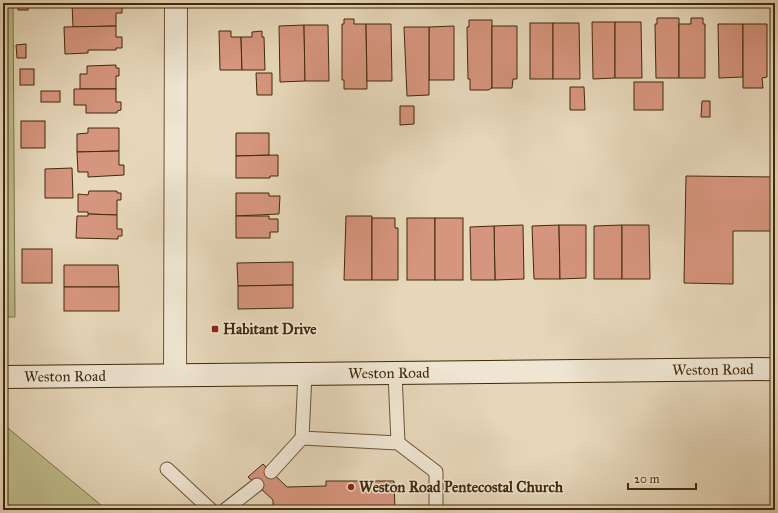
<svg xmlns="http://www.w3.org/2000/svg" width="778" height="513" viewBox="0 0 778 513" font-family="'IM FELL Great Primer',serif">
<rect width="100%" height="100%" fill="#e6d7ba"/>
<filter id="stains"><feTurbulence type="fractalNoise" baseFrequency=".005" numOctaves="4"/><feColorMatrix values="0 0 0 0 .2 0 0 0 0 .09 0 0 0 0 .02 0 0 0 .5 -.17"/></filter>
<radialGradient id="worn" r=".72"><stop offset=".6" stop-color="#630" stop-opacity="0"/><stop offset="1" stop-color="#630" stop-opacity=".3"/></radialGradient>
<g fill="#bdbc8a" stroke="#7f724a">
<path d="M3 3H13L15 317H3Z"/>
<path d="M3 426 9 429 107 510H3Z"/>
</g>
<g fill="#d6957e" stroke="#412909">
<rect x="18" y="3" width="10" height="7"/>
<path d="M72 3H122V13H116V26L73 27Z"/>
<path d="M657 18H679V78H656L655 24H657Z"/>
<path d="M691 18H703V24H705V78H679V24H691Z"/>
<path d="M344 19H354V24H366L367 89H344V80H342V24H344Z"/>
<path d="M469 20H492V88L488 90H470V79H468L467 27H469Z"/>
<path d="M592 22H615V78L593 79Z"/>
<path d="M615 22H641L642 78H615Z"/>
<rect x="530" y="23" width="23" height="56"/>
<path d="M553 23H579L580 79H553Z"/>
<path d="M366 24H391L392 81H367Z"/>
<path d="M718 24H743V77L719 78Z"/>
<path d="M743 24H767V77L762 78 763 88H743Z"/>
<path d="M304 25 305 81 280 82 279 26Z"/>
<path d="M304 25H328L329 81H305Z"/>
<path d="M116 26V37H122V48H116V50H88V53L65 54 64 27Z"/>
<path d="M454 26V80H429V27Z"/>
<path d="M492 26H517V79H513L512 88H492Z"/>
<path d="M404 27H429V95L407 96Z"/>
<path d="M219 31H231V37H241L242 70H220Z"/>
<path d="M262 31V37H264L265 70H242L241 37H252V32Z"/>
<path d="M26 44V58H17L16 45Z"/>
<path d="M116 65V68H119V76H116V89H80V74H87V66Z"/>
<rect x="20" y="69" width="14" height="16"/>
<path d="M256 73H272V95H257Z"/>
<rect x="634" y="82" width="29" height="28"/>
<path d="M570 87H584L585 110H570Z"/>
<path d="M74 89H116V102H121V110L117 111V113H86V105H74Z"/>
<rect x="41" y="91" width="19" height="11"/>
<path d="M702 101H710V117H701Z"/>
<path d="M400 106H414V124L400 125Z"/>
<rect x="21" y="121" width="24" height="27"/>
<path d="M88 128H119V151L77 152V134L88 133Z"/>
<path d="M236 133H269V155L236 156Z"/>
<path d="M119 151V165H124V175L88 177V172H78L77 152Z"/>
<path d="M278 155V176H270V178H236V156Z"/>
<path d="M72 168 73 198H45V169Z"/>
<path d="M686 176 775 177V231H733V284L684 283Z"/>
<path d="M89 191H117V193H121V200H117V215L88 214V212H78V194L88 195Z"/>
<path d="M236 193H269V196H280L279 214 236 216Z"/>
<path d="M88 214 117 215V229H122V236H118V239L76 238 77 216H88Z"/>
<path d="M236 216H269V219H278V232H270V238H236Z"/>
<path d="M346 216H372V280H344Z"/>
<path d="M372 218H395V228H398V280H372Z"/>
<rect x="407" y="218" width="28" height="62"/>
<rect x="435" y="218" width="28" height="62"/>
<path d="M523 225 524 279 495 280 494 226Z"/>
<path d="M559 225 560 279H534L532 226Z"/>
<path d="M559 225H586V278L560 279Z"/>
<path d="M622 225V279H594V226Z"/>
<path d="M622 225H649L650 279H622Z"/>
<path d="M494 226 495 280H471L470 227Z"/>
<rect x="22" y="249" width="30" height="34"/>
<path d="M293 262V285L238 286 237 263Z"/>
<path d="M64 265H118L119 287H64Z"/>
<path d="M293 285V308L238 309V286Z"/>
<rect x="64" y="287" width="55" height="24"/>
<path d="M263 464 287 487 326 486V481H394L395 510H273V500L248 477Z"/>
</g>
<g fill="none" stroke-linecap="round" stroke-linejoin="round">
<g stroke="#6a5435" stroke-width="15">
<g id="lane">
<path d="M395 373 398 443"/>
<path d="M302 438 398 443 436 472V510"/>
<path d="M167 469 211 510"/>
<path d="M271 472 302 438 305 374"/>
<path d="M225 510 257 485"/>
</g>
</g>
<g stroke="#6a5435" stroke-width="24">
<path id="street" d="M175 375 176 3"/>
</g>
<g stroke="#412909" stroke-width="24">
<g id="secondary">
<path id="s1" d="M3 377 775 369"/>
</g>
</g>
<use href="#lane" stroke="#efe5d2" stroke-width="13"/>
<use href="#street" stroke="#efe5d2" stroke-width="22"/>
<use href="#secondary" stroke="#efe5d2" stroke-width="22"/>
</g>
<g fill="#8f2418" stroke="#efe5d2" stroke-width="1.5">
<rect x="211" y="325" width="8" height="8" rx="2"/>
<circle cx="351" cy="487" r="4"/>
</g>
<g text-anchor="middle" stroke-width="3" stroke-linejoin="round" paint-order="stroke">
<g font-size="15" font-weight="bold" fill="#412909" stroke="#efe5d2" text-anchor="start">
<text x="223" y="334">Habitant Drive</text>
<text x="359" y="492">Weston Road Pentecostal Church</text>
</g>
<g font-size="15" fill="#412909" stroke="#efe5d2">
<text dy="5" stroke="none"><textPath href="#s1" startOffset="710">Weston Road</textPath></text>
<text dy="5" stroke="none"><textPath href="#s1" startOffset="386">Weston Road</textPath></text>
<text dy="5" stroke="none"><textPath href="#s1" startOffset="62">Weston Road</textPath></text>
</g>
</g>
<rect width="778" height="513" fill="none" stroke="#e6d7ba" stroke-width="16"/>
<rect x="4" y="4" width="770" height="505" fill="none" stroke="#412909" stroke-width="2"/>
<rect x="8" y="8" width="762" height="497" fill="none" stroke="#412909"/>
<path d="M628 483v6h68v-6" fill="none" stroke="#412909" stroke-width="2"/>
<text x="634" y="483" font-size="12" fill="#412909" stroke="#efe5d2" stroke-width="3" paint-order="stroke">20 m</text>
<rect width="100%" height="100%" filter="url(#stains)"/>
<rect width="100%" height="100%" fill="url(#worn)"/>
</svg>
